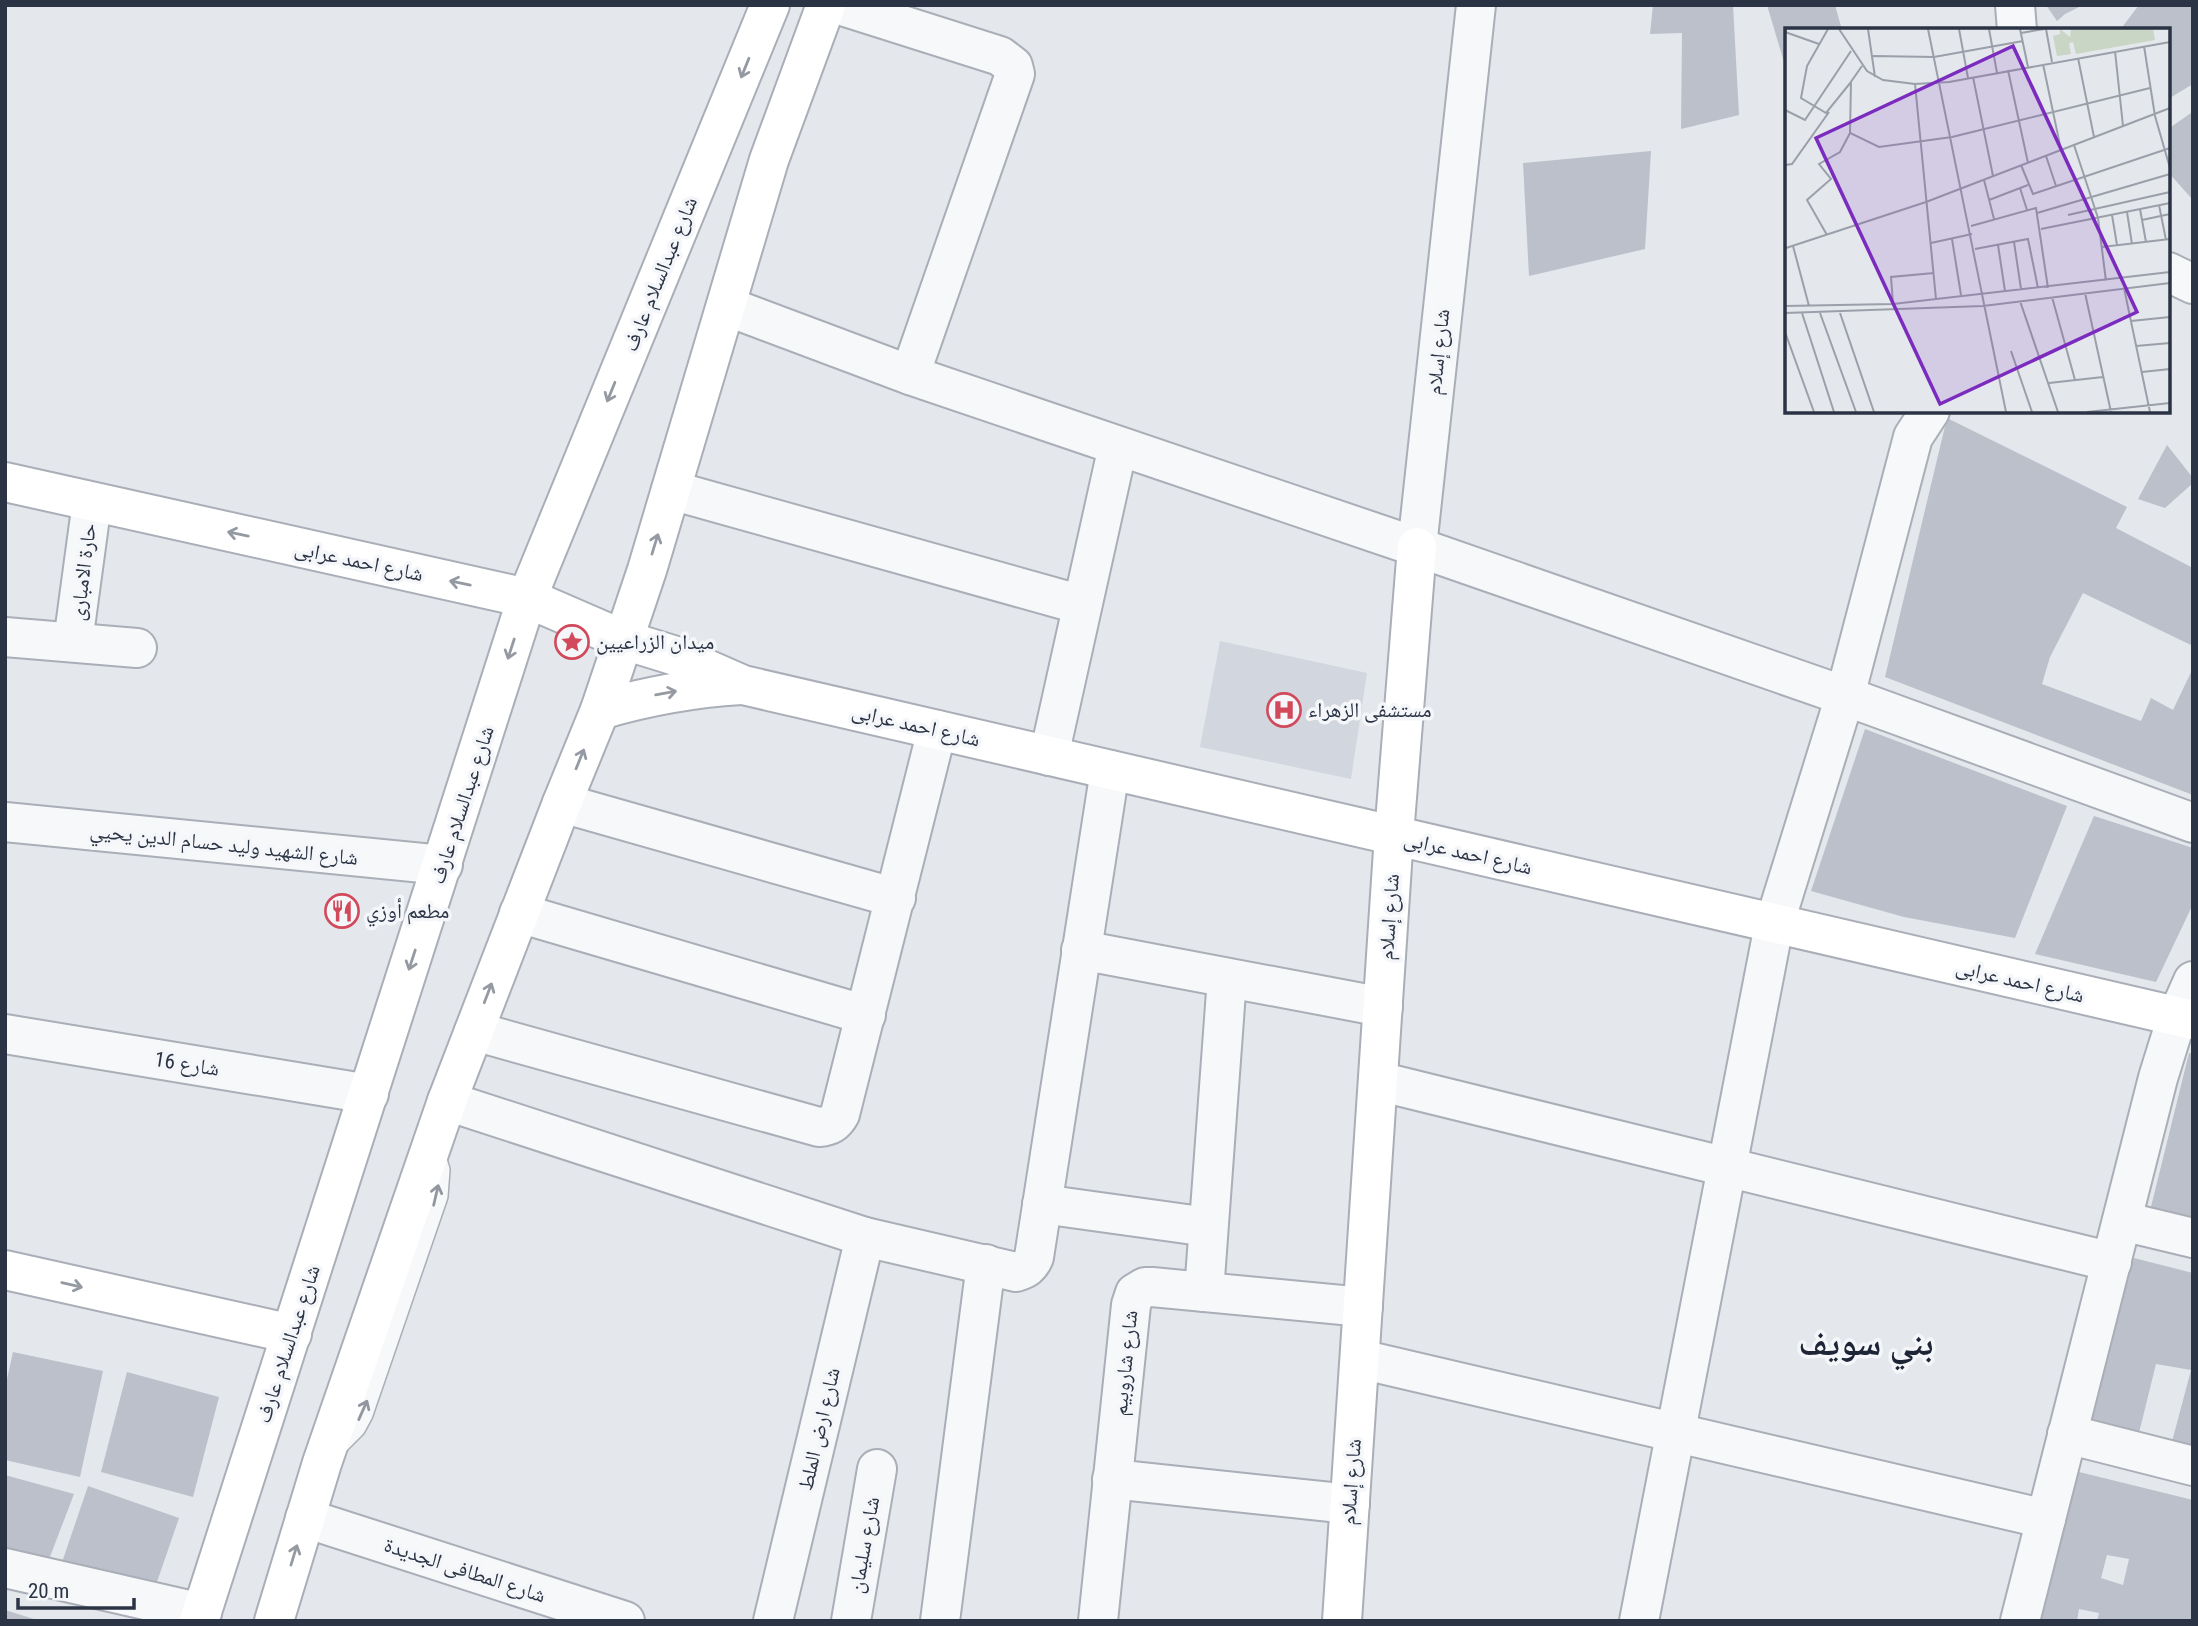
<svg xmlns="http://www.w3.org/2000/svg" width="2198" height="1626" viewBox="0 0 2198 1626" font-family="'Roboto Condensed','Noto Naskh Arabic',sans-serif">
<rect width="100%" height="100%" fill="#e4e7ec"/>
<path fill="#d2d6de" d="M1220 641 1367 673 1351 779 1200 747Z"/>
<g fill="#bbc0ca" fill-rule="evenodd">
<path d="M1653 5H1733L1739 115 1681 129 1682 33 1650 34Z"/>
<path d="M1767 5H1835L1842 30H1787L1786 69Z"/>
<path d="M2046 5H2083L2065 14 2057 21Z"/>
<path d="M2139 5H2193V84L2168 99V30H2120Z"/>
<path d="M2191 113 2193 115V200L2168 172V129Z"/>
<path d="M1651 151 1645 249 1529 276 1523 163Z"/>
<path d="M1947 418 2127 507 2116 528 2193 568V646L2083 593 2050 657 2042 684 2141 721 2151 698 2173 710 2193 668V795L1885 677Z"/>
<path d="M2167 445 2193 478V483L2165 508 2138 499Z"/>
<path d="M1865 729 2067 806 2015 938 1904 917 1811 891Z"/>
<path d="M2094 816 2193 848V904L2156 982 2035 954Z"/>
<path d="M2189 1053 2193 1054V1224L2149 1215Z"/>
<path d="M2126 1256 2193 1273V1459L2169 1453 2191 1370 2156 1364 2137 1441 2082 1430Z"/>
<path d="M13 1352 103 1371 80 1477 5 1460V1388Z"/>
<path d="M127 1372 219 1397 193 1497 101 1472Z"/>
<path d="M2067 1469 2193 1500V1621H2097L2099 1613 2079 1609 2077 1621H2032ZM2107 1555 2129 1559 2123 1585 2101 1578Z"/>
<path d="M5 1475 74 1494 38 1588 5 1571Z"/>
<path d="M88 1486 179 1518 148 1608 57 1577Z"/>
<path d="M5 1610 37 1620V1621H5Z"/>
</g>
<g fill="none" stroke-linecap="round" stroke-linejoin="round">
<g stroke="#a9aeb7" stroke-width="24">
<path id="lane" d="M334 1448 355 1427 362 1414 437 1196 439 1170 434 1154"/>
</g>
<g stroke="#a9aeb7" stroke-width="42">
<g id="street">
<path d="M839 5 1000 56 1013 66 1015 74 910 375"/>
<path d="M2015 5 2017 30"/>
<path d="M2168 272 2193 284"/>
<path d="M726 306 910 375 1417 547 1845 696 2193 823"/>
<path d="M671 490 1082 605"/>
<path d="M1417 547 1476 5"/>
<path d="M5 637 137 648"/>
<path d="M73 642 92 502"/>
<path d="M1049 756 1118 446"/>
<path d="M562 803 896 898"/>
<path d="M5 822 443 865"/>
<path d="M519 913 866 1015"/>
<path d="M1081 950 1383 1007"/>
<path d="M474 1031 819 1127C830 1126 835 1123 840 1114L937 730"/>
<path d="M5 1034 369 1094"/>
<path d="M1378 1081 2112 1262"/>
<path d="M447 1101 865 1237 1016 1272C1026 1269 1030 1266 1034 1257L1110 770"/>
<path d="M1042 1204 1208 1227"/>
<path d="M2122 1221 2193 1238"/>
<path d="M1204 1292 1227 978"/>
<path d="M1360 1359 2046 1519"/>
<path d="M2067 1434 2193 1466"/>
<path d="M1112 1479 1350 1504"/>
<path d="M305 1518 625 1621"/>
<path d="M5 1568 202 1613"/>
<path d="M773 1621 865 1237"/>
<path d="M851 1621 877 1469"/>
<path d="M940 1621 986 1264"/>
<path d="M1098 1621 1131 1305 1135 1293 1145 1287H1152L1363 1307"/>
<path d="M1639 1621 1774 925 1845 696 1913 437 1930 411"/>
<path d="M2020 1621 2158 1078 2177 1017 2193 981"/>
</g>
</g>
<g stroke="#a9aeb7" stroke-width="42">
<g id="secondary">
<path d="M5 482 527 598 624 640 679 657 743 685 2193 1020"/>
<path d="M600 710C647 696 692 688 741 685"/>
<path d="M5 1270 292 1334"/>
<path d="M199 1621 527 598 770 5"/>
<path d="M274 1621 322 1463 447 1101 562 803 600 710 647 570 769 160 826 5"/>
<path d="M1342 1621 1394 835 1417 547"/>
</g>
</g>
<use href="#lane" stroke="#f7f8fa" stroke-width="21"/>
<use href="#street" stroke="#f7f8fa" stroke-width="38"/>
<use href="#secondary" stroke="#fff" stroke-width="38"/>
</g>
<defs><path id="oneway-shaft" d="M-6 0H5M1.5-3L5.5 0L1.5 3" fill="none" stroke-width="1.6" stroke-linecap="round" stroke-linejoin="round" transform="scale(1.75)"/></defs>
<g stroke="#959aa2">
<use href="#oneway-shaft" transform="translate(745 68) rotate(112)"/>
<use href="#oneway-shaft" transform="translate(611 392) rotate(112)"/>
<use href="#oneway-shaft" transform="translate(238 534) rotate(-168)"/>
<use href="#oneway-shaft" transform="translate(655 544) rotate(-73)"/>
<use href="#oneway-shaft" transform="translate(460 583) rotate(-168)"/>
<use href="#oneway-shaft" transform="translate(511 649) rotate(108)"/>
<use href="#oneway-shaft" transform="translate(666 693) rotate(-10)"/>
<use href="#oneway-shaft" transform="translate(580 759) rotate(-68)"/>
<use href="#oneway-shaft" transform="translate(412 960) rotate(108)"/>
<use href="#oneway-shaft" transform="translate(488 993) rotate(-69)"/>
<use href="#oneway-shaft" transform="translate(72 1285) rotate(13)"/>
<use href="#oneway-shaft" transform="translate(294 1555) rotate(-73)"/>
</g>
<g stroke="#9196a0">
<use href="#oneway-shaft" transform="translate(436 1195) rotate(-77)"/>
<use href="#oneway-shaft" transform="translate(363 1410) rotate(-66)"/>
</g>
<defs>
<g id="sight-ring" transform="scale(1.75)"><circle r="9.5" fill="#f4f6f9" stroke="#d1495b" stroke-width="1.5"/><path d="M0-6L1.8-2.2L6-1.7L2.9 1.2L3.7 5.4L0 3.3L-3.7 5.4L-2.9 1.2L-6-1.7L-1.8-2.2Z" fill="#d1495b"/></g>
<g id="hospital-ring" transform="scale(1.75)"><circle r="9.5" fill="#f4f6f9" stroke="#d1495b" stroke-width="1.5"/><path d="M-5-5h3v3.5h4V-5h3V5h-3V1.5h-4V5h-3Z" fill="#d1495b"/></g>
<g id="restaurant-ring" transform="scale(1.75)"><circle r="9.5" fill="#f4f6f9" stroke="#d1495b" stroke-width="1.5"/><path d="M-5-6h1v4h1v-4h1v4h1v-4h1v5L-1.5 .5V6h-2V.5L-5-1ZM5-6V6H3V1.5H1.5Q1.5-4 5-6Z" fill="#d1495b"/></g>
</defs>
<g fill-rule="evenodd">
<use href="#sight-ring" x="572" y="642"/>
<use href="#hospital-ring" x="1284" y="710"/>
<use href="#restaurant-ring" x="342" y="911"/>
</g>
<g text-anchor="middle" stroke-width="7" stroke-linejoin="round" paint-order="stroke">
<g font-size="21" fill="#2b3445" stroke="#f4f6f9">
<text transform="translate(660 274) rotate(-68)" y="7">شارع عبدالسلام عارف</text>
<text transform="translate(1438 352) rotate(-84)" y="7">شارع إسلام</text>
<text transform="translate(359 561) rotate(12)" y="7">شارع احمد عرابى</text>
<text transform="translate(83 572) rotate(-83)" y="7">حارة الامبارى</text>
<text transform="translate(916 725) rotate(13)" y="7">شارع احمد عرابى</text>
<text transform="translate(462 805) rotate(-72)" y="7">شارع عبدالسلام عارف</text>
<text transform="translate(224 844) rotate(6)" y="7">شارع الشهيد وليد حسام الدين يحيي</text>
<text transform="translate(1468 853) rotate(13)" y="7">شارع احمد عرابى</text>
<text transform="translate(1389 917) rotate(-86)" y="7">شارع إسلام</text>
<text transform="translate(2020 981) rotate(13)" y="7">شارع احمد عرابى</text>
<text transform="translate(187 1064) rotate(9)" y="7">شارع 16</text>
<text transform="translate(288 1344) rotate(-72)" y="7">شارع عبدالسلام عارف</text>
<text transform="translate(1125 1363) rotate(-84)" y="7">شارع شاروبيم</text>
<text transform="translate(819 1429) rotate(-77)" y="7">شارع ارض الملط</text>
<text transform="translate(1351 1482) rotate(-86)" y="7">شارع إسلام</text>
<text transform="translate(864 1545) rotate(-80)" y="7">شارع سليمان</text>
<text transform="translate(465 1570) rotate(18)" y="7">شارع المطافى الجديدة</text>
</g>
<g font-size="21" fill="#2b3445" stroke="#f4f6f9" text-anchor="start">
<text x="596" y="649">ميدان الزراعيين</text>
<text x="1308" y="717">مستشفى الزهراء</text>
<text x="366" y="918">مطعم أوزي</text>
</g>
<g font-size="35" font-weight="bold" fill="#1d2536" stroke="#f4f6f9">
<text x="1866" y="1355">بني سويف</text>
</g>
</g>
<g transform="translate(1785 28)">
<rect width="385" height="385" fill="#e4e7ec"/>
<path d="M275 1 285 9 286 1H368L370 12 291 26 288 14 284 15 286 26 272 28 268 8 275 6Z" fill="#c9d6c5"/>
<path fill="none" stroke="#9a9fa9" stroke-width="2" d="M43 1 22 38 16 70 41 85 66 54 65 105 94 119 167 109 365 60M54 1 82 43 98 52 130 56 164 54 385 14M83 1 90 49M143 1 221 384M174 1 183 50M204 1 212 45M235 1 243 39M261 1 267 34M0 4 34 16M236 5 259 1M359 18 370 88 385 140M330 23 338 98M88 28 149 29 238 13M293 30 309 109M258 36 276 122M223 42 243 135M188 49 208 148M130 56 151 271M63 58 77 38M0 82 20 92 66 23M289 117 313 190 321 253M261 128 271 158M0 137 7 136 44 84M236 137 248 166 385 120M199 152 209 191M235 160 242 182M204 172 243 157M374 177 381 212M355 181 361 214M342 184 347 216M252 185 385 146M283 187 385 164M327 187 332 217M357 192 385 186M186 198 251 180 263 260M256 201 385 175M42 207 22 172 46 151 34 136 55 124 65 105M167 211 176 267M229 214 236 261M146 215 187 206M213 217 220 263M8 218 24 278M317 219 385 211M1 220 141 174 385 80M190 221 243 211 253 260M339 260 365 384M300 265 326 384M267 269 290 352M235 273 273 384M108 276 106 249 149 245M0 278 108 276 385 244M0 285 198 278 385 255M17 285 49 384M35 285 71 384M55 285 89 384M346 293 385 289M0 304 29 384M351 318 385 315M226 323 247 384M357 344 385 341M264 355 318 349M302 384 385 375"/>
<path fill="#7b2cbf" fill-opacity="0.15" stroke="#7b2cbf" stroke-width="3.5" d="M228 18 352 284 155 376 31 110Z"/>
<rect width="385" height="385" fill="none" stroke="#2b3445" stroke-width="3.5"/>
</g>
<rect width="2198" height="1626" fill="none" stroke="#2b3445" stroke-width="14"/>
<path d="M18 1598v10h116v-10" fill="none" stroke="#2b3445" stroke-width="3.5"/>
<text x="28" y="1598" font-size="21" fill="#2b3445" stroke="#f4f6f9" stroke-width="5" paint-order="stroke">20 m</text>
</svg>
